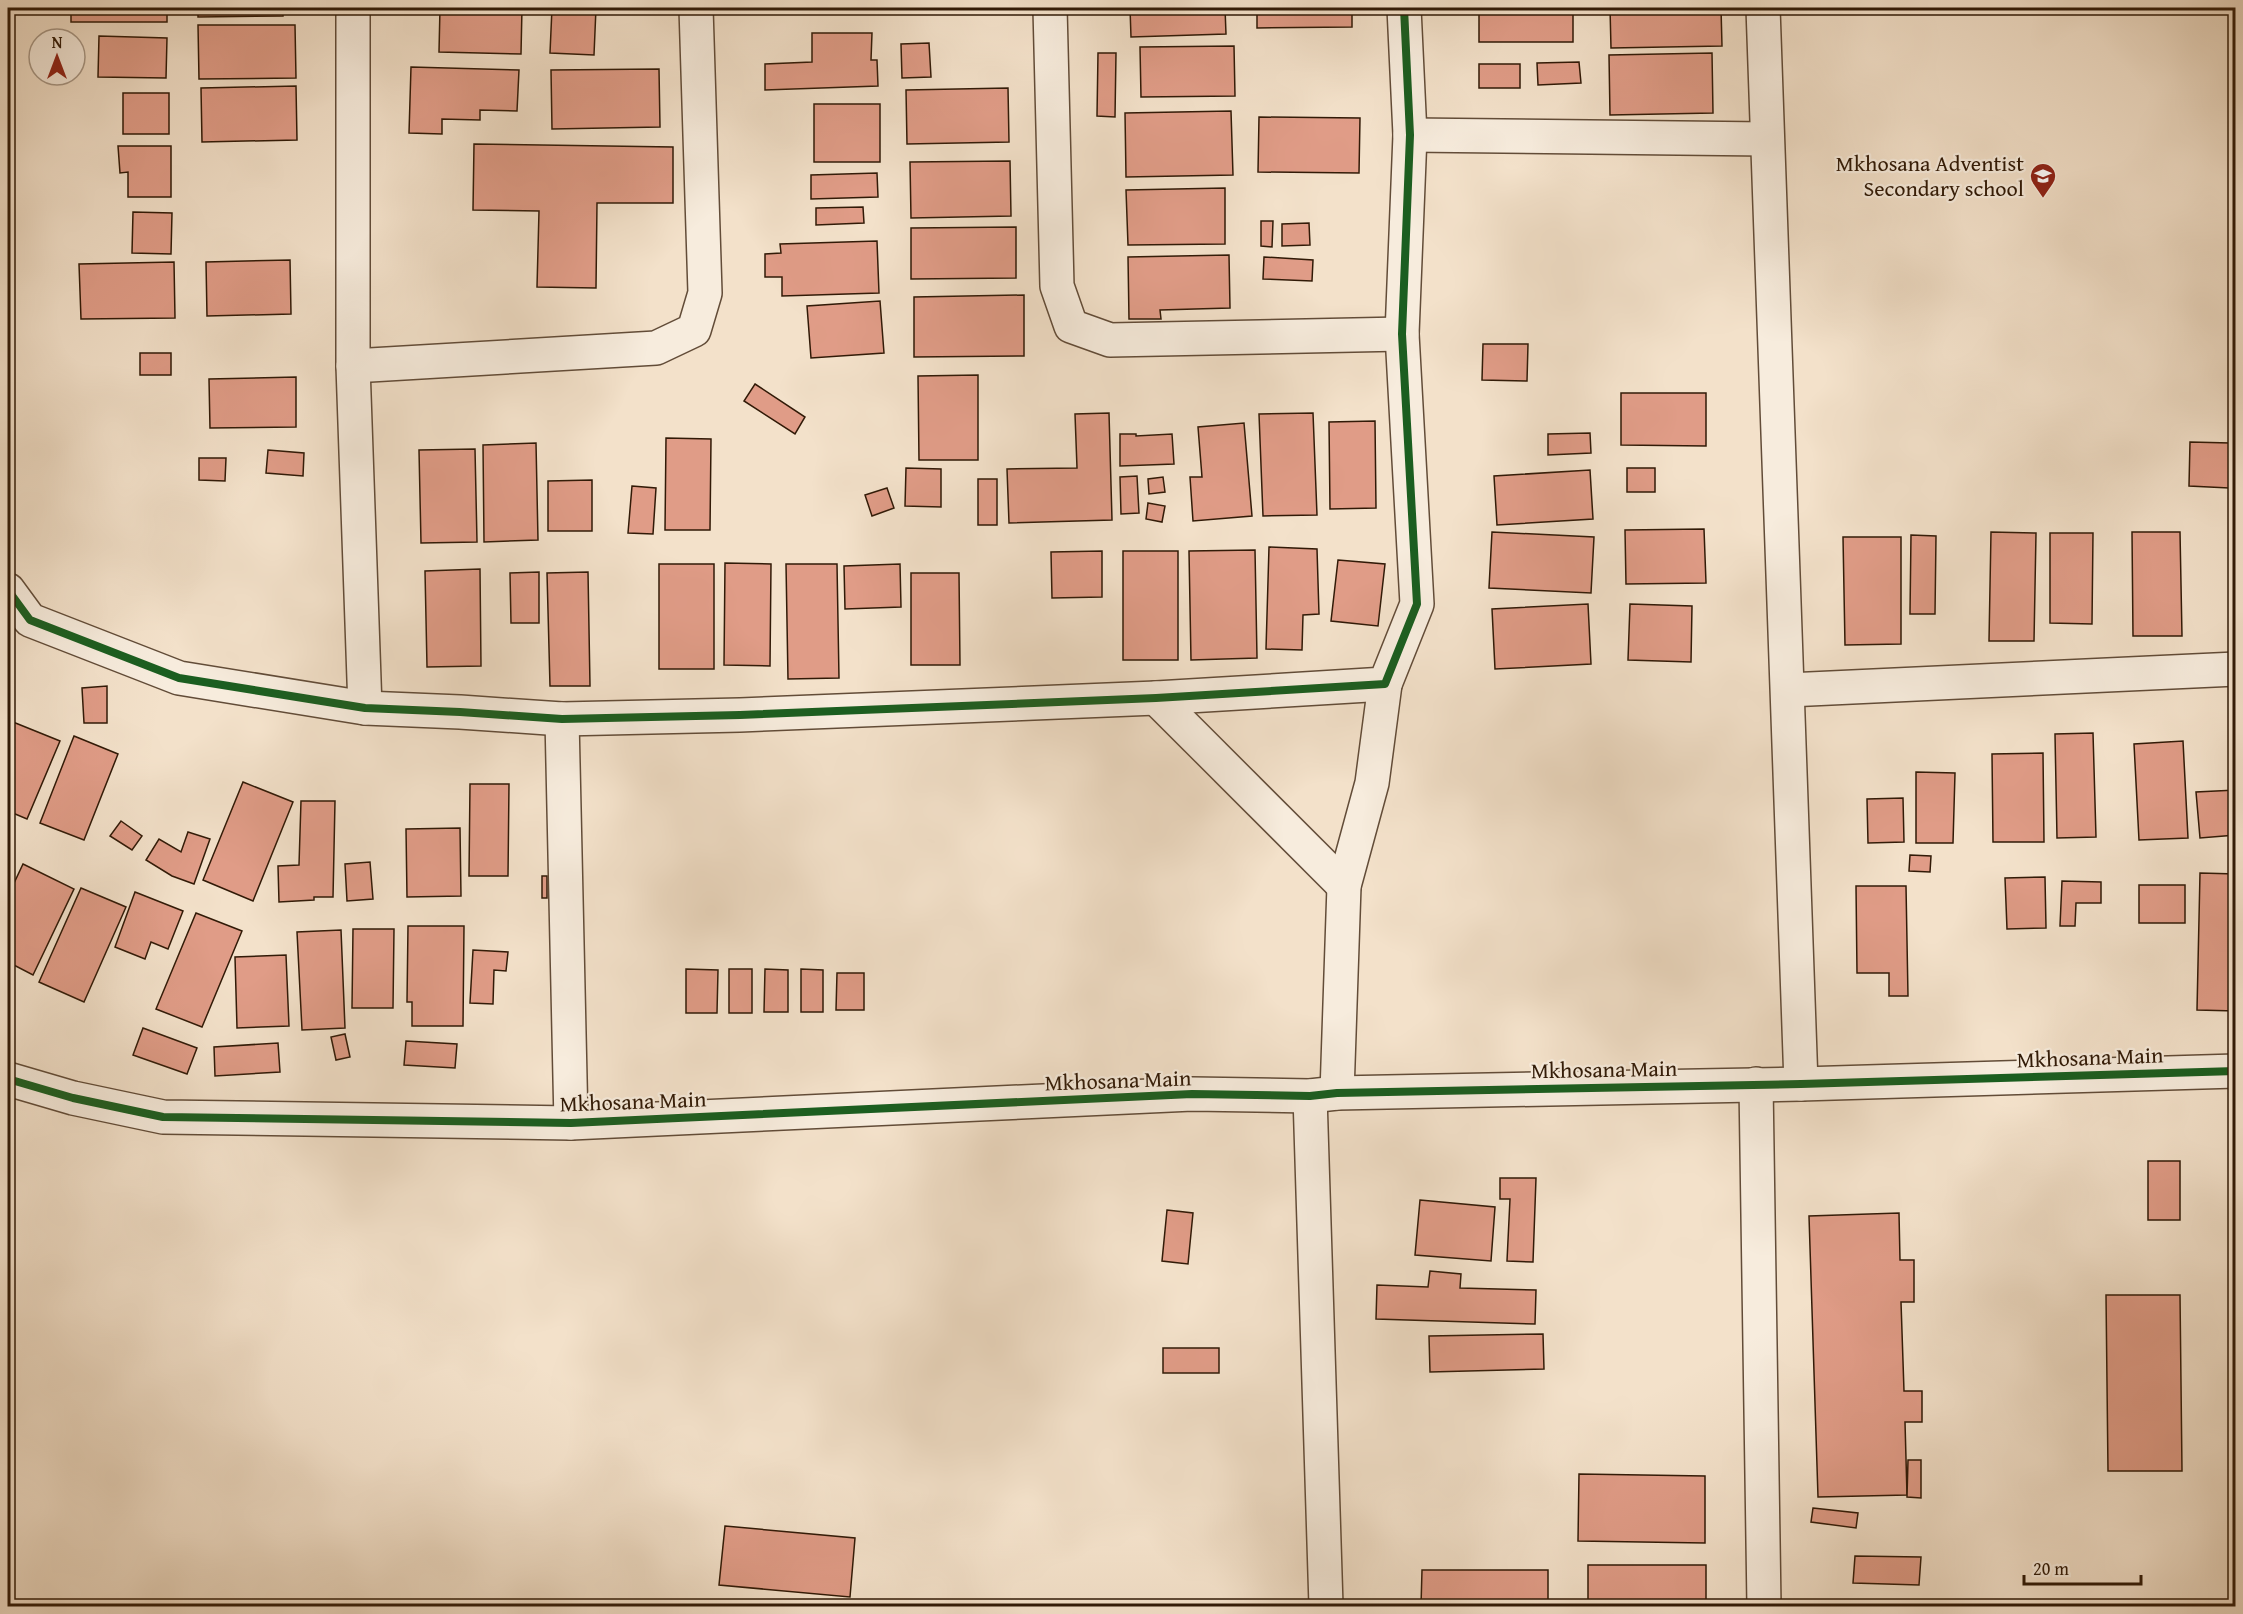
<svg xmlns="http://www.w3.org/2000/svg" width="2243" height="1614" viewBox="0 0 2243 1614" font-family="'Gentium Book Plus',serif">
<rect width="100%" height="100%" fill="#f3e1ca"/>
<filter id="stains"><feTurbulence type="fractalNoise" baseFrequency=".00333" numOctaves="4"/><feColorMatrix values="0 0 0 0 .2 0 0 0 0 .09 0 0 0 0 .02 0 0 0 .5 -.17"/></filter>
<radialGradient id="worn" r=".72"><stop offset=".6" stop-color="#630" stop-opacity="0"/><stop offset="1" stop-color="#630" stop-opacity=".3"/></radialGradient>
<g fill="#e09c87" stroke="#311a07" stroke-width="1.5">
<rect x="71" y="8" width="96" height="14"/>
<path d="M198 8H283V16L198 17Z"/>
<path d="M440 8H522L521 54 439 52Z"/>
<path d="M552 8H596L594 55 550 53Z"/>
<path d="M1130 8H1225L1226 34 1131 37Z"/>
<path d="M1257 8H1352V27L1257 28Z"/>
<rect x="1479" y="8" width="94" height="34"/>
<path d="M1610 8H1721L1722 46 1611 48Z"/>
<path d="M198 25H295L296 78 199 79Z"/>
<path d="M812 33H872L871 60H877L878 86 765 90V64L812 62Z"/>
<path d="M99 36 167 38 166 78 98 77Z"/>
<path d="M929 43 931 77 902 78 901 44Z"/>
<path d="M1234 46 1235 96 1141 97 1140 47Z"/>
<path d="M1098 53H1116L1115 117 1097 116Z"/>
<path d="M1712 53 1713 113 1610 115 1609 55Z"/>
<path d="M1579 62 1581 83 1538 85 1537 63Z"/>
<rect x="1479" y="64" width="41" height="24"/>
<path d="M411 67 519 70 517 111 480 110V120L442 119V134L409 133Z"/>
<path d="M659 69 660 127 552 129 551 70Z"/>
<path d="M296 86 297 140 202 142 201 88Z"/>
<path d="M1008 88 1009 142 907 144 906 90Z"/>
<rect x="123" y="93" width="46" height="41"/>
<rect x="814" y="104" width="66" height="58"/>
<path d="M1231 111 1233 175 1126 177 1125 113Z"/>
<path d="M1259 117 1360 118 1359 173 1258 172Z"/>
<path d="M474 144 673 147V203H597L596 288 537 287 539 211 473 210Z"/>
<path d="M118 146H171V197H128V172L120 173Z"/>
<path d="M1010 161 1011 216 911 218 910 162Z"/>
<path d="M877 173 878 197 811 199V175Z"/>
<path d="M1225 188V244L1128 245 1126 190Z"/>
<path d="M863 207 864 223 816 225V208Z"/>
<path d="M133 212 172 213 171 254 132 253Z"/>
<path d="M1261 221H1273L1272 247 1261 246Z"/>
<path d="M1309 223 1310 245 1282 246V224Z"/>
<path d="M1016 227V278L911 279V228Z"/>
<path d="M877 241 879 293 782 296V277H765V254L781 253 780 244Z"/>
<path d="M1229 255 1230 308 1160 310 1161 319H1129L1128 257Z"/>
<path d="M1264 257 1313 260 1312 281 1263 279Z"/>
<path d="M290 260 291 314 207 316 206 262Z"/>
<path d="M174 262 175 318 81 319 79 264Z"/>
<path d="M1024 295V356L914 357V297Z"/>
<path d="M880 301 884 353 811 358 807 306Z"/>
<path d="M1483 344H1528L1527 381 1482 380Z"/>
<rect x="140" y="353" width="31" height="22"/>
<path d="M978 375V460H919L918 376Z"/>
<path d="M296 377V427L210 428 209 379Z"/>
<path d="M755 384 805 417 795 434 744 401Z"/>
<path d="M1621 393H1706V446L1621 445Z"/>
<path d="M1109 413 1112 520 1009 523 1007 469 1077 468 1075 414Z"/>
<path d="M1313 413 1317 515 1263 516 1259 414Z"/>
<path d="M1375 421 1376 508 1330 509 1329 422Z"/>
<path d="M1244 423 1252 516 1193 521 1190 477H1202L1198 427Z"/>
<path d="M1590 433 1591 453 1548 455V434Z"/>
<path d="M1120 434H1136V436L1172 434 1174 464 1120 466Z"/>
<path d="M666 438 711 439 710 530H665Z"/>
<path d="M2190 442 2230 443 2229 488 2189 486Z"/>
<path d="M536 443 538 540 484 542 483 445Z"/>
<path d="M475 449 477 542 421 543 419 450Z"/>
<path d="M268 450 304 453 303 476 266 473Z"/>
<path d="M199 458H226L225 481 199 480Z"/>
<path d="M906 468 941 469V507L905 506Z"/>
<rect x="1627" y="468" width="28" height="24"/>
<path d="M1590 470 1593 519 1497 525 1494 476Z"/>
<path d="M1137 476 1139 513 1121 514 1120 477Z"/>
<path d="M1163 477 1165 492 1149 494 1148 479Z"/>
<rect x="978" y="479" width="19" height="46"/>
<path d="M592 480V531H548V481Z"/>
<path d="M632 486 656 488 653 534 628 533Z"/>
<path d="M887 488 894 508 872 516 865 495Z"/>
<path d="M1148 503 1165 506 1162 522 1146 519Z"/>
<path d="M1704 529 1706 583 1626 584 1625 530Z"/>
<path d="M1492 532 1594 537 1591 593 1489 588Z"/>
<path d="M1991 532 2036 533 2034 641H1989Z"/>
<path d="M2132 532H2180L2182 636H2133Z"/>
<path d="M2050 533H2093L2092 624 2050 623Z"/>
<path d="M1911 535 1936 536 1935 614H1910Z"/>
<path d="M1843 537H1901V644L1845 645Z"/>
<path d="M1269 547 1317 549 1319 614 1303 615 1302 650 1266 649Z"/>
<path d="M1255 550 1257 658 1191 660 1189 551Z"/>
<path d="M1102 551V597L1052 598 1051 552Z"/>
<rect x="1123" y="551" width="55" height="109"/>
<path d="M1338 560 1385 564 1378 626 1331 621Z"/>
<path d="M725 563 771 564 770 666 724 665Z"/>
<rect x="659" y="564" width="55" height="105"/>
<path d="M786 564H837L839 678 788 679Z"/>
<path d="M900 564 901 607 845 609 844 566Z"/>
<path d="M480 569 481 666 427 667 425 571Z"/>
<path d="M539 572V623H511L510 573Z"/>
<path d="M588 572 590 686H550L547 573Z"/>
<path d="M911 573H959L960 665H911Z"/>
<path d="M1588 604 1591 664 1495 669 1492 609Z"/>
<path d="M1630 604 1692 606 1691 662 1628 660Z"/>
<path d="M107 686V723H84L82 688Z"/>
<path d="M13 722 60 741 27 819 8 811V735Z"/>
<path d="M2093 733 2096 837 2057 838 2055 734Z"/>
<path d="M74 736 118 754 84 840 40 823Z"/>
<path d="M2183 741 2188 838 2139 840 2134 744Z"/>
<path d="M2043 753 2044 842H1993L1992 754Z"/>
<path d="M1916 772 1955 773 1953 843H1916Z"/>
<path d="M243 782 293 802 253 901 203 880Z"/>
<path d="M470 784H509L508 876H469Z"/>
<path d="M2236 790V835L2200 838 2196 792Z"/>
<path d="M1903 798 1904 842 1868 843 1867 799Z"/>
<path d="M301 801H335L333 897H314V900L279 902 278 866 299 865Z"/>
<path d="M121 821 142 836 132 850 110 836Z"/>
<path d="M460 828 461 896 407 897 406 829Z"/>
<path d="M188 832 210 839 194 884 172 876 146 860 159 839 181 852Z"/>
<path d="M1910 855 1931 856 1930 872 1909 871Z"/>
<path d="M370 862 373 899 347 901 345 864Z"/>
<path d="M23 864 74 889 33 975 8 962V896Z"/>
<path d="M2200 873 2236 874V1011L2197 1010Z"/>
<rect x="542" y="876" width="5" height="22"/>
<path d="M2045 877 2046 928 2007 929 2005 878Z"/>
<path d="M2062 881 2101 882V903H2076L2075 926H2060Z"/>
<rect x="2139" y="885" width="46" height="38"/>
<path d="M1856 886H1906L1908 996H1889V973H1857Z"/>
<path d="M81 888 126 907 84 1002 39 982Z"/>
<path d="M135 892 183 911 168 949 151 942 145 959 115 947Z"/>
<path d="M196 913 242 931 202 1027 156 1009Z"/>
<path d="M408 926H464L463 1026H412V1002H407Z"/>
<path d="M353 929H394L393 1008H352Z"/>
<path d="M341 930 345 1028 302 1030 297 932Z"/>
<path d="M473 950 508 952 506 971 494 970 493 1004 470 1003Z"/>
<path d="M286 955 289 1026 237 1028 235 957Z"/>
<path d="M686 969 718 970 717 1013H686Z"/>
<rect x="729" y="969" width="23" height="44"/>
<path d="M765 969 788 970V1012H764Z"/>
<path d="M801 969 823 970V1012H801Z"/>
<path d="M837 973H864V1010H836Z"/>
<path d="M143 1028 197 1048 187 1074 133 1055Z"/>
<path d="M345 1034 350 1057 336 1060 331 1037Z"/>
<path d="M406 1041 457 1044 455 1068 404 1065Z"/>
<path d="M278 1043 280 1072 215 1076 214 1047Z"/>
<rect x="2148" y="1161" width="32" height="59"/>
<path d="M1500 1178H1536L1533 1262 1507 1261 1510 1199H1500Z"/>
<path d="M1420 1200 1495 1207 1491 1261 1415 1255Z"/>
<path d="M1167 1210 1193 1213 1188 1264 1162 1261Z"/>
<path d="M1899 1213 1900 1260H1914V1302H1901L1904 1391H1922V1422H1905L1907 1495 1818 1497 1809 1216Z"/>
<path d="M1430 1271 1461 1274 1460 1288 1536 1290 1535 1324 1376 1319 1377 1285 1428 1287Z"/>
<path d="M2106 1295H2180L2182 1471H2108Z"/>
<path d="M1543 1334 1544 1369 1430 1372 1429 1336Z"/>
<rect x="1163" y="1348" width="56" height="25"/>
<path d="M1908 1460H1921V1498L1907 1497Z"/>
<path d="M1579 1474 1705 1476V1543L1578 1541Z"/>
<path d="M1813 1508 1858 1513 1856 1528 1811 1522Z"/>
<path d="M725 1526 855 1538 850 1597 719 1585Z"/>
<path d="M1855 1556 1921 1557 1919 1585 1853 1583Z"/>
<rect x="1588" y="1565" width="118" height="41"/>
<path d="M1422 1570H1548V1606H1421Z"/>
</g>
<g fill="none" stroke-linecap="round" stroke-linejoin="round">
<g stroke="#624c38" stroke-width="36">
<g id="minor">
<path d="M353 8V366L365 708"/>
<path d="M1050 8 1057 286 1071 326 1110 340 1402 334"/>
<path d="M1763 8 1801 1084"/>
<path d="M1410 135 1767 139"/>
<path d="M353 366 656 348 694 330 705 293 696 8"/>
<path d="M8 590 30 620 179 678 365 708 460 712 562 719 740 715 1156 698 1385 684 1417 604 1402 334 1410 135 1404 8"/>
<path d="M1788 690 2236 669"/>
<path d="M1156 698 1344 886"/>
<path d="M562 719 571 1123"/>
<path d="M8 1079 73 1098 163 1117 571 1123 1192 1094 1310 1096 1337 1093 1801 1084 2236 1071"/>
<path d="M1756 1084 1764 1606"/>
<path d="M1337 1093 1344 886 1372 783 1385 684"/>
<path d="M1310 1096 1326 1606"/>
</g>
</g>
<use href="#minor" stroke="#f7ecdd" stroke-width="33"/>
<g stroke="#f7ecdd" stroke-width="11">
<g id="cycleway">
<path d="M8 590 30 620 179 678 365 708 460 712 562 719 740 715 1156 698 1385 684 1417 604 1402 334 1410 135 1404 8"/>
<path d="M8 1079 73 1098 163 1117 571 1123 1192 1094 1310 1096 1337 1093 1801 1084 2236 1071"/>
</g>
</g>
<use href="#cycleway" stroke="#1b5e20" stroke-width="8"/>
</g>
<defs>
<g id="school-pin" transform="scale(1.35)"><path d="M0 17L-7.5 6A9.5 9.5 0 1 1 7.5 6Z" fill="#8f2418" stroke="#f7ecdd"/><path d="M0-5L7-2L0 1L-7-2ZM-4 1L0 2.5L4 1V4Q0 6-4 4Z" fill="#fff"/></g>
</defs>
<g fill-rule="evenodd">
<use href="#school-pin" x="2043" y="176"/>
</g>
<g text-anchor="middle" stroke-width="4.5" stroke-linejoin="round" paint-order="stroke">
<g font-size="22" fill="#311a07" stroke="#f7ecdd" text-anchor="end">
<text x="2024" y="171">Mkhosana Adventist<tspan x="2024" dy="25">Secondary school</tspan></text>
</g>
<g font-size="22" fill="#311a07" stroke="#f7ecdd">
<text transform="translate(2090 1057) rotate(-2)" y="8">Mkhosana Main</text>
<text transform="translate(1604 1069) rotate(-1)" y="8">Mkhosana Main</text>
<text transform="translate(1118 1080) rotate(-2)" y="8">Mkhosana Main</text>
<text transform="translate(633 1101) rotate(-2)" y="8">Mkhosana Main</text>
</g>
</g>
<rect width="2243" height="1614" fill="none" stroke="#f3e1ca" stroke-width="30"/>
<rect x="9" y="9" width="2225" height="1596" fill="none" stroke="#311a07" stroke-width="3"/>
<rect x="15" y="15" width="2213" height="1584" fill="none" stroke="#311a07" stroke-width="1.5"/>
<g transform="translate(57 57)"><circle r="28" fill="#f7ecdd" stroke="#a89887" stroke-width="1.5"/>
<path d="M0-4.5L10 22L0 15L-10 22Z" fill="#8f2418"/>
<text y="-9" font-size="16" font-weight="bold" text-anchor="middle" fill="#311a07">N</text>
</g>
<path d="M2024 1575v9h117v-9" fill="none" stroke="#311a07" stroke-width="3"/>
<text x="2033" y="1575" font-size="18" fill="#311a07" stroke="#f7ecdd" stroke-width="4.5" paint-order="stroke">20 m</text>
<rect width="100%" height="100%" filter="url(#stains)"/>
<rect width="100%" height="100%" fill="url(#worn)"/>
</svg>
